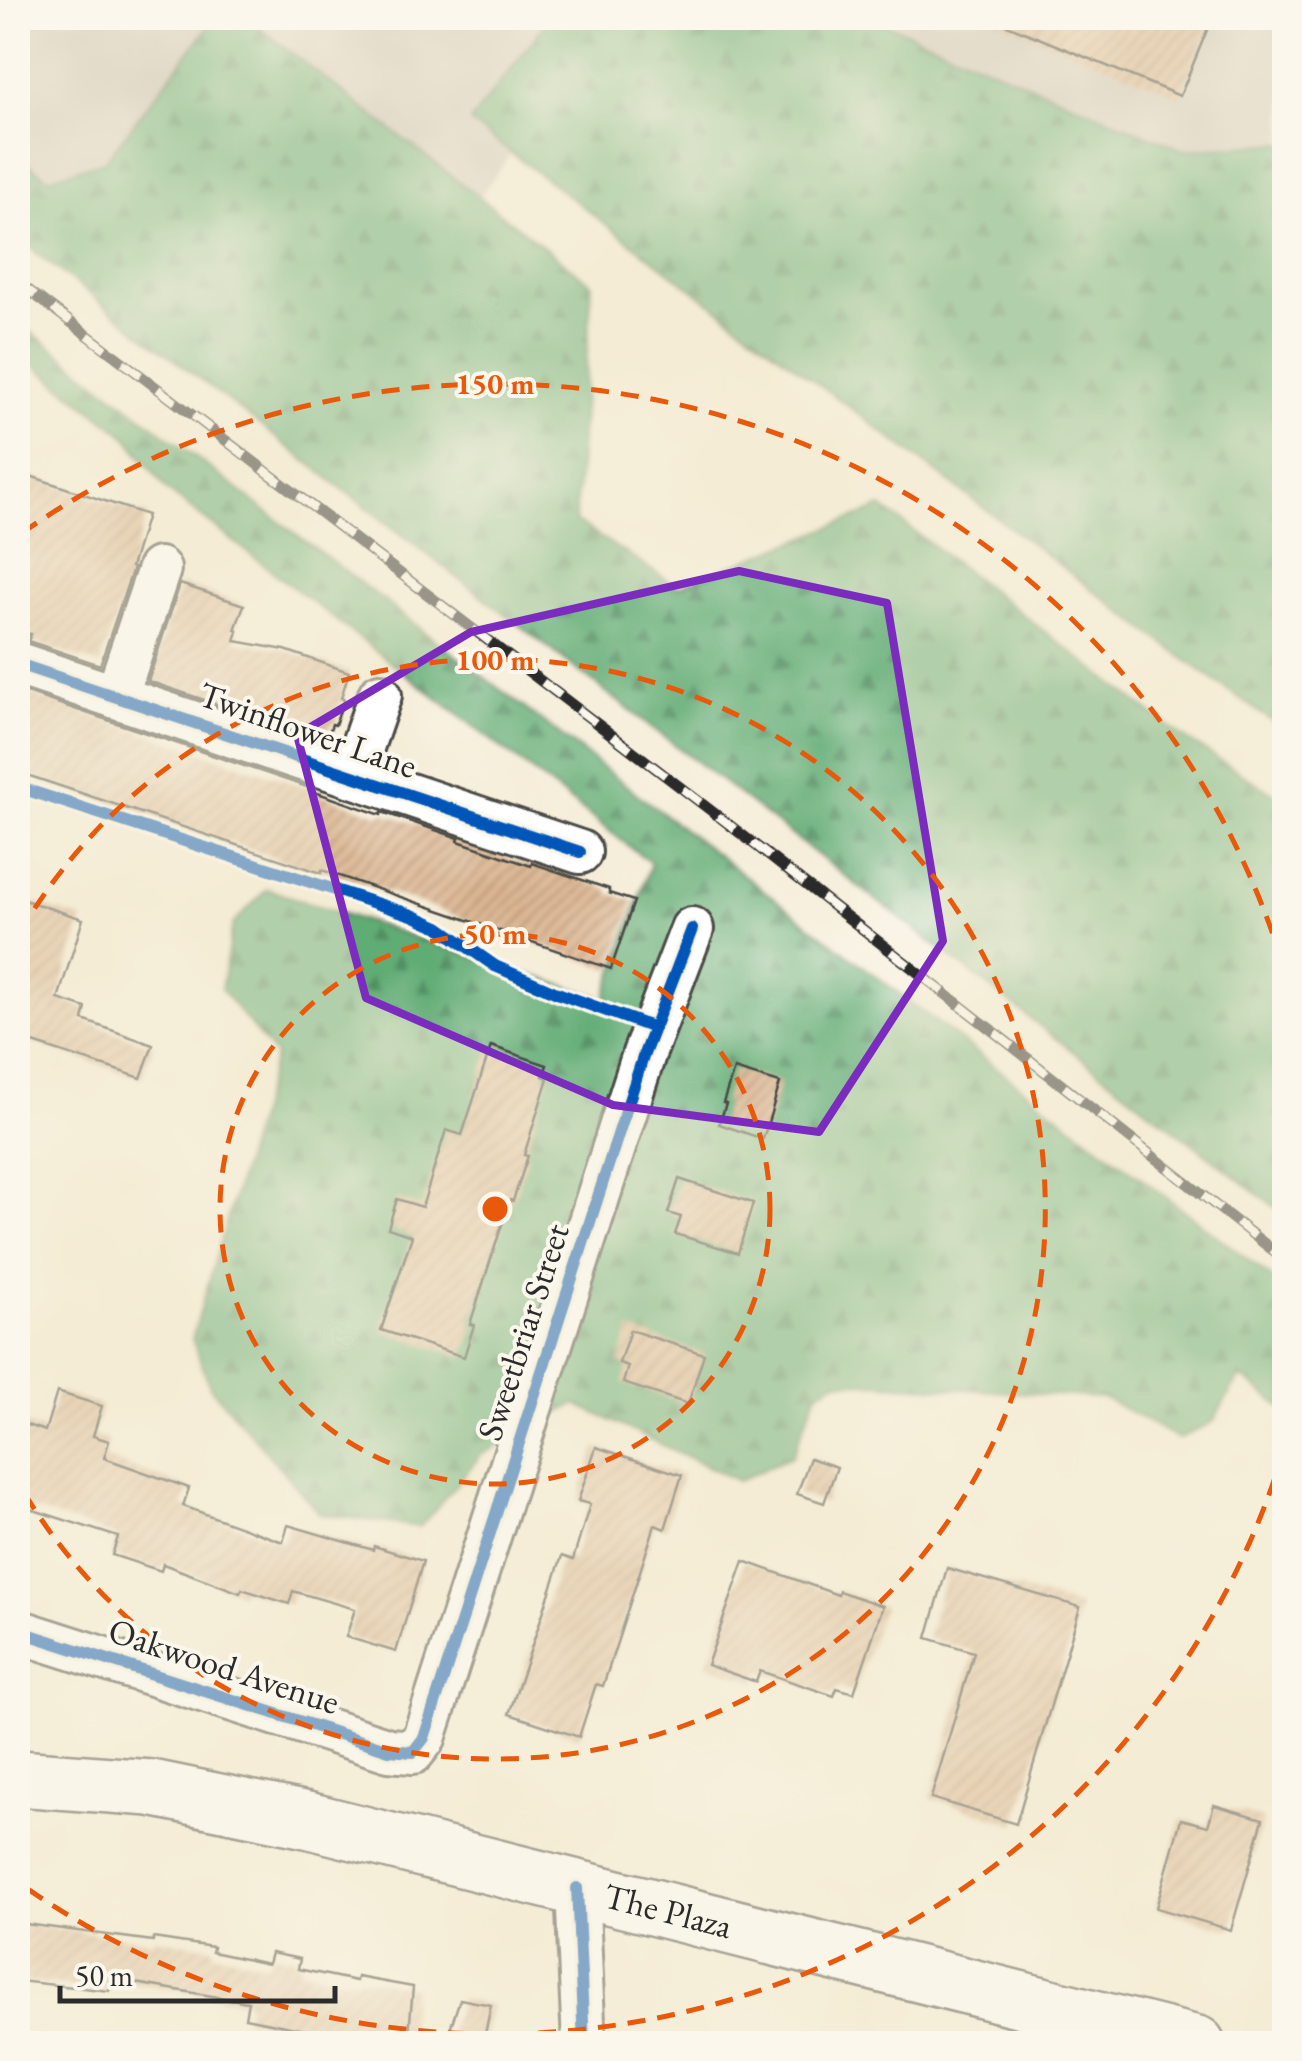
<svg xmlns="http://www.w3.org/2000/svg" width="1302" height="2061" viewBox="0 0 1302 2061" font-family="'EB Garamond',serif">
<defs>
<pattern id="forest-firs" width="22" height="20" patternUnits="userSpaceOnUse" patternTransform="scale(2.5)"><rect width="22" height="20" fill="#60ac75"/><path d="M5 1l3.5 6h-7zM16 11l3.5 6h-7z" fill="#4f8c60"/></pattern>
<pattern id="building-hatch" width="6" height="6" patternUnits="userSpaceOnUse" patternTransform="scale(2.5)"><rect width="6" height="6" fill="#dcb692"/><path d="M-1 1l2-2M0 6l6-6M5 7l2-2" fill="none" stroke="#b39477"/></pattern>
</defs>
<rect width="100%" height="100%" fill="#fbf7ec"/>
<filter id="ink" filterUnits="userSpaceOnUse"><feTurbulence type="fractalNoise" baseFrequency=".01" numOctaves="2"/><feDisplacementMap in="SourceGraphic" scale="20" xChannelSelector="R" yChannelSelector="G"/><feConvolveMatrix kernelMatrix="1 2 1 2 8 2 1 2 1" color-interpolation-filters="sRGB"/></filter>
<filter id="wash" filterUnits="userSpaceOnUse"><feTurbulence type="fractalNoise" baseFrequency=".0048" numOctaves="4" result="noise"/><feDisplacementMap in="SourceGraphic" scale="40" xChannelSelector="R" yChannelSelector="G"/><feGaussianBlur stdDeviation="2.25" result="paint"/><feColorMatrix in="noise" values="0 0 0 0 0 0 0 0 0 0 0 0 0 0 0 0 0 1.4 0 .05"/><feComposite in="paint" operator="in"/></filter>
<g filter="url(#wash)">
<rect width="100%" height="100%" fill="#f4ecd6"/>
<g fill="#cbc3b8">
<path d="M18 18H610L300 443 18 231Z"/>
<path d="M856 18H1284V225Z"/>
</g>
<g fill="url(#forest-firs)" stroke="#466c50" stroke-width="2.5">
<path d="M215 18H246L592 284 575 521 678 587 882 507 1181 736 1284 800V1214L18 239V157L48 178 105 161Z"/>
<path d="M550 18H873L1183 150 1284 143V730L1194 666 470 122Z"/>
<path d="M18 322 1284 1287V1409L1240 1376 1213 1422 1179 1439 1104 1398 837 1381 817 1393 792 1456 738 1481 576 1404 481 1455 420 1527 320 1514 210 1387 192 1339 275 1056 221 989 233 924 267 889 605 999 651 863 167 490 126 436 18 353Z"/>
</g>
<g id="blocks">
<g fill="url(#building-hatch)">
<path d="M990 18H1212L1180 96Z"/>
<path d="M18 472 147 515 131 567 133 568 100 665 28 641 31 634 18 632Z"/>
<path d="M180 584 244 605 235 630 238 631 235 641 285 650 349 672 341 698 344 699 335 725 332 724 326 741 148 681Z"/>
<path d="M18 690 310 788 309 790 381 815 382 812 459 838 458 841 531 866 532 863 609 889V893L634 901 611 969 322 870 321 873 18 772Z"/>
<path d="M18 898 83 919 58 999 86 1008 83 1020 153 1045 141 1078 18 1038Z"/>
<path d="M491 1046 547 1065 543 1076 548 1078 524 1155 528 1156 513 1201 510 1200 470 1324 474 1325 464 1357 381 1330 412 1236 388 1228 397 1199 422 1207 446 1130 462 1135Z"/>
<path d="M734 1069 780 1083 763 1139 719 1124 726 1104 723 1103Z"/>
<path d="M679 1179 753 1203 738 1253 675 1234 681 1217 668 1213Z"/>
<path d="M630 1330 704 1354 688 1404 623 1383 628 1366 619 1363Z"/>
<path d="M57 1392 102 1406 93 1436 109 1441 104 1458 189 1488 183 1506 283 1542 288 1525 373 1550 374 1546 423 1561 396 1652 346 1637 355 1609 293 1591 289 1604 242 1589 240 1593 163 1564 161 1571 112 1555 118 1537 18 1505V1422L45 1431Z"/>
<path d="M596 1447 682 1475 665 1529 655 1525 603 1686 596 1684 579 1737 509 1714 562 1556 573 1560 590 1504 578 1501Z"/>
<path d="M810 1458 837 1467 824 1503 797 1494Z"/>
<path d="M744 1561 838 1595 839 1591 883 1606 854 1693 837 1688 834 1696 760 1671 756 1682 707 1665Z"/>
<path d="M947 1568 1080 1607 1016 1824 931 1798 974 1652 927 1638Z"/>
<path d="M1214 1805 1263 1819 1231 1930 1156 1908 1181 1819 1208 1826Z"/>
<path d="M18 1923 153 1941V1938L213 1947 212 1952 268 1964 271 1953 300 1959 298 1969 356 1981 357 1977 413 1987 408 2044H334L335 2036 245 2018 248 2002 111 1979 109 1991 18 1981Z"/>
<path d="M460 1999 491 2005 483 2044H445Z"/>
</g>
</g>
</g>
<g filter="url(#ink)">
<use href="#blocks" fill-opacity="0" stroke="#494845" stroke-width="2.5"/>
<g fill="none" stroke-linecap="round" stroke-linejoin="round">
<g stroke="#494845" stroke-width="48">
<g id="minor">
<path d="M18 664 580 852"/>
<path d="M116 697 159 569"/>
<path d="M352 776 380 695"/>
<path d="M18 1631 389 1750 413 1752 424 1738 644 1054 692 929"/>
<path d="M577 1888 584 2044"/>
</g>
</g>
<g stroke="#494845" stroke-width="60">
<g id="secondary">
<path id="s1" d="M18 1778 151 1788 307 1820 1197 2044"/>
</g>
</g>
<use href="#minor" stroke="#fff" stroke-width="42"/>
<use href="#secondary" stroke="#fff" stroke-width="55"/>
<g stroke="#2b2b2b" stroke-width="11">
<path id="rail" d="M18 282 722 819 1284 1259"/>
</g>
<use href="#rail" stroke="#fbf7ec" stroke-width="8" stroke-dasharray="22" stroke-linecap="butt"/>
<g stroke="#fbf7ec" stroke-width="19">
<g id="cycleway">
<path d="M18 664 580 852"/>
<path d="M18 787 412 915 439 927 495 966 557 993 654 1028"/>
<path d="M18 1631 389 1750 413 1752 424 1738 644 1054 692 929"/>
<path d="M577 1888 584 2044"/>
</g>
</g>
<use href="#cycleway" stroke="#0057b8" stroke-width="12"/>
</g>
</g>
<path d="M0 0H1302V2061H0ZM739 571 887 603 943 941 819 1132 613 1105 366 998 297 735 471 632Z" fill="#f4ecd6" fill-opacity=".55" fill-rule="evenodd"/>
<path fill="none" stroke="#7b2cbf" stroke-width="8" stroke-linejoin="round" d="M739 571 887 603 943 941 819 1132 613 1105 366 998 297 735 471 632Z"/>
<g fill="none" stroke="#e8590c" stroke-width="5" stroke-dasharray="18 12">
<circle cx="495" cy="1209" r="275"/>
<path d="M19 934A550 550 0 1 1 19 1484"/>
<path d="M1284 1450A825 825 0 0 1 22 1885M22 533A825 825 0 0 1 1284 968"/>
</g>
<g text-anchor="middle" stroke-width="8" stroke-linejoin="round" paint-order="stroke">
<g font-size="35" fill="#2b2b2b" stroke="#fbf7ec">
<text transform="translate(308 730) rotate(19)" y="12">Twinflower Lane</text>
<text transform="translate(523 1332) rotate(-72)" y="12">Sweetbriar Street</text>
<text transform="translate(224 1666) rotate(18)" y="12">Oakwood Avenue</text>
<text dy="12" stroke="none"><textPath href="#s1" startOffset="665">The Plaza</textPath></text>
</g>
</g>
<circle cx="495" cy="1209" r="15" fill="#e8590c" stroke="#fbf7ec" stroke-width="5"/>
<g font-size="30" text-anchor="middle" font-weight="bold" fill="#e8590c" stroke="#fbf7ec" stroke-width="8" stroke-linejoin="round" paint-order="stroke">
<text x="495" y="394">150 m</text>
<text x="495" y="670">100 m</text>
<text x="495" y="944">50 m</text>
</g>
<rect width="1302" height="2061" fill="none" stroke="#fbf7ec" stroke-width="60"/>
<path d="M60 1986v15h275v-15" fill="none" stroke="#2b2b2b" stroke-width="5"/>
<text x="75" y="1986" font-size="30" fill="#2b2b2b" stroke="#fbf7ec" stroke-width="8" paint-order="stroke">50 m</text>
</svg>
